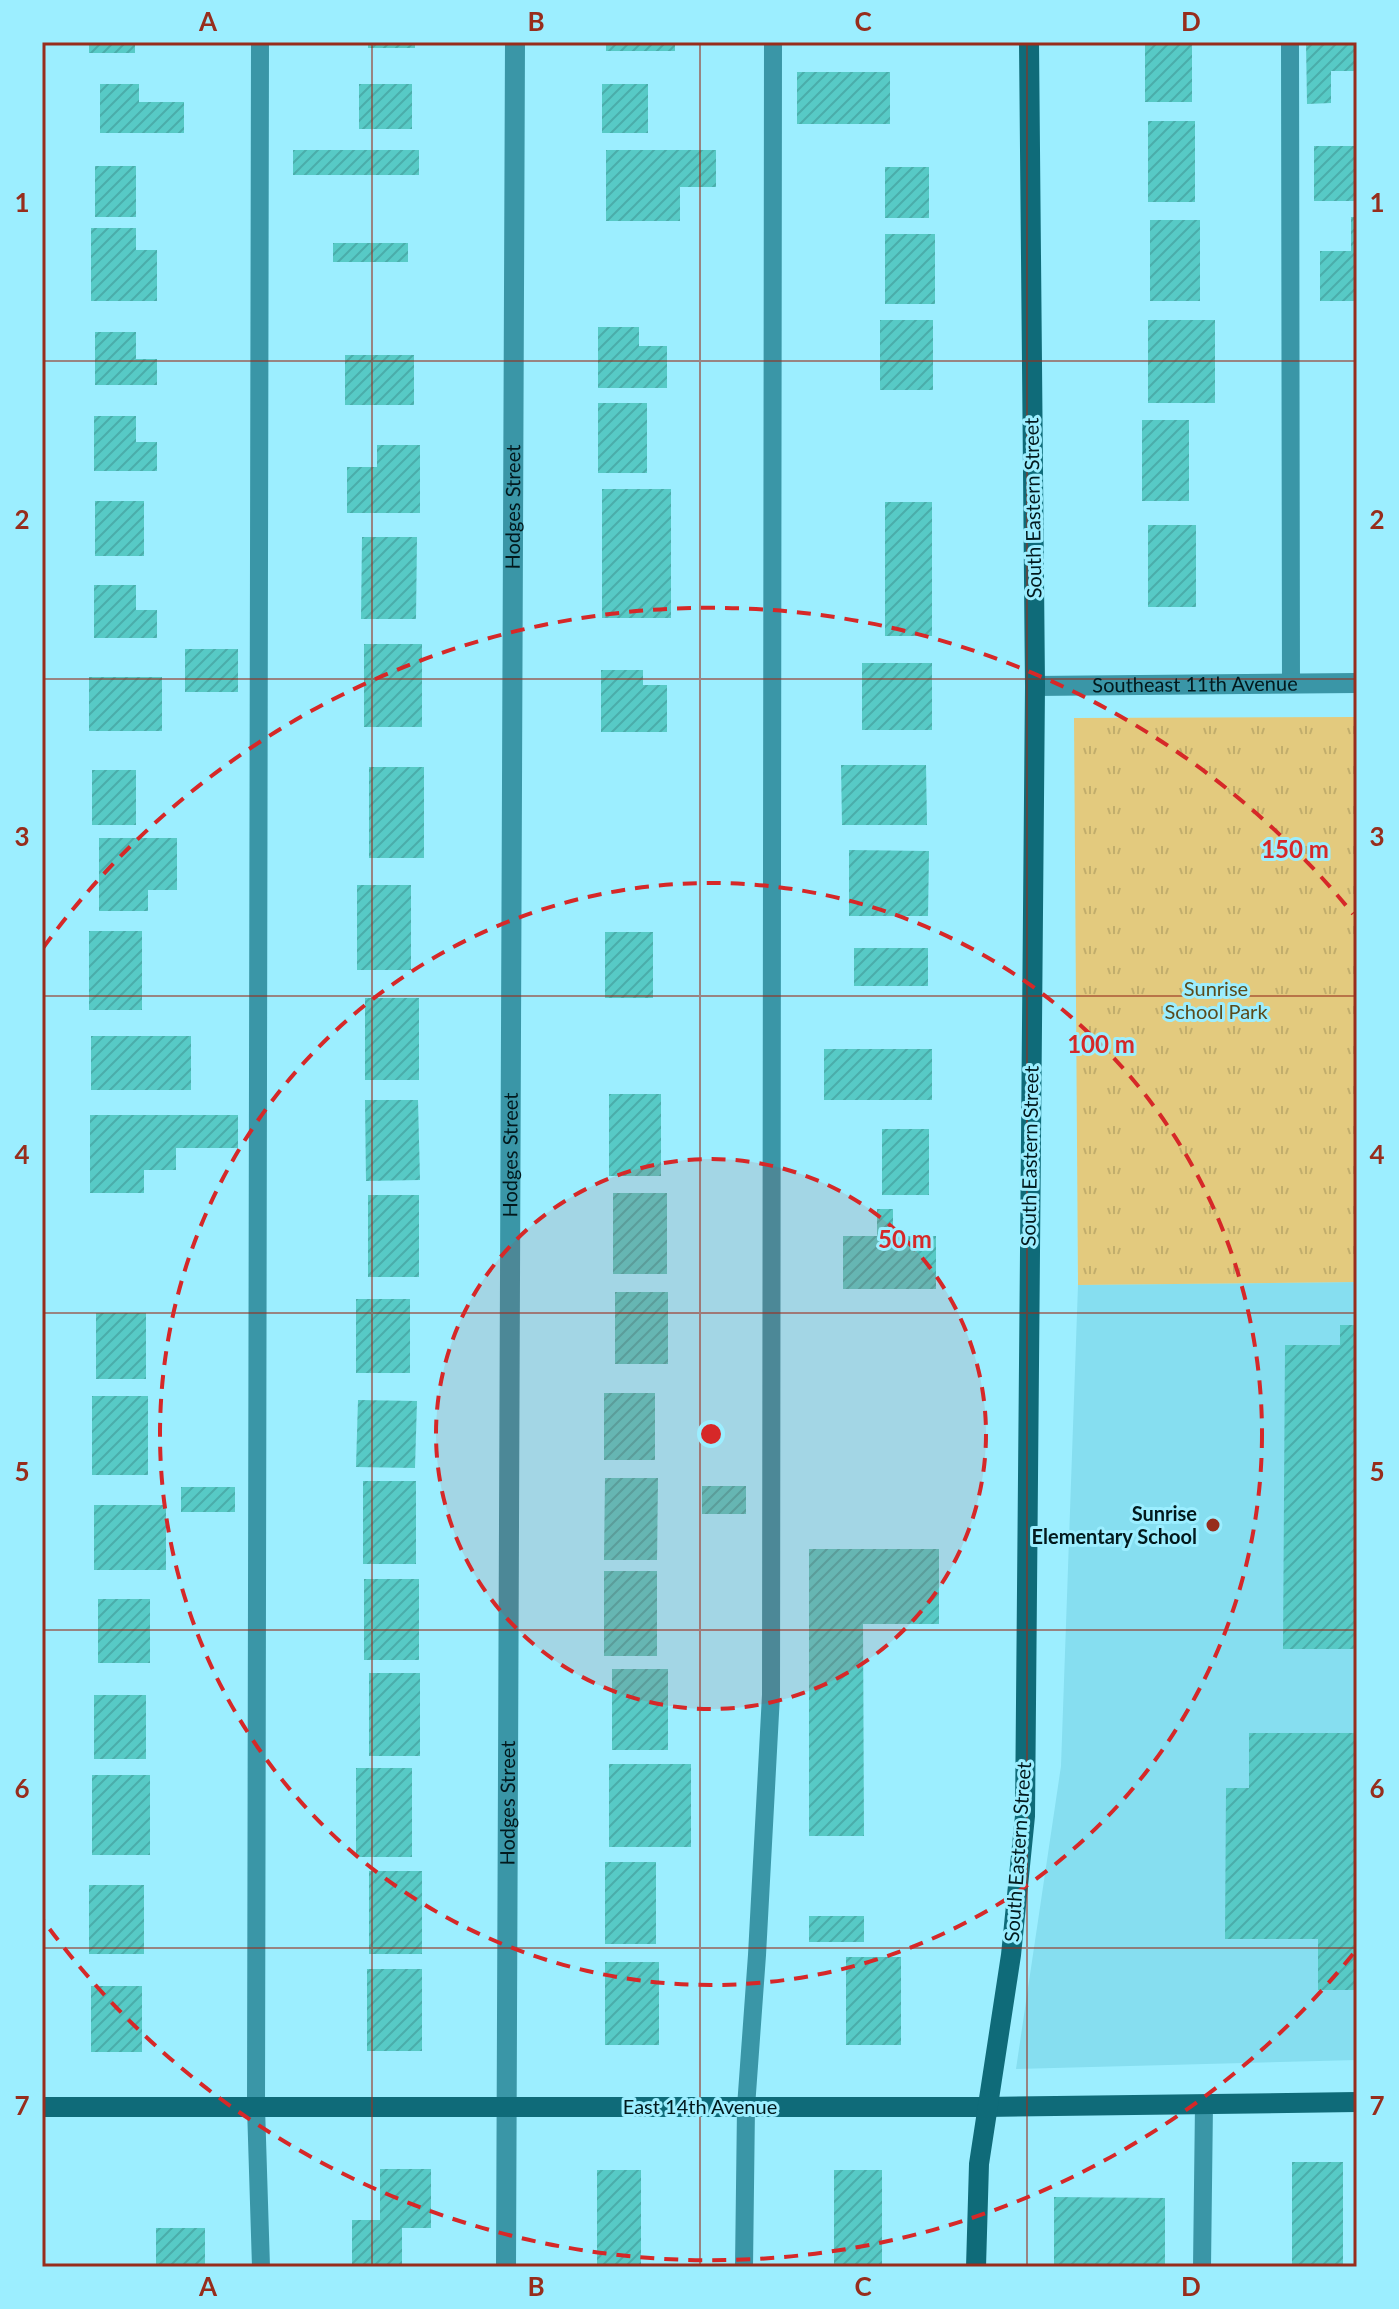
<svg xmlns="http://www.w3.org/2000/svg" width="1399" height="2309" viewBox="0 0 1399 2309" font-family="Lato,sans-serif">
<defs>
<pattern id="park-tufts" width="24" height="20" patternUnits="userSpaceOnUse" patternTransform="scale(2)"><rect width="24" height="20" fill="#e3ca7e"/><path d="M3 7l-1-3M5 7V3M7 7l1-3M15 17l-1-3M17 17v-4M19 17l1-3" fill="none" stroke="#c1ad6c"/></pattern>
<pattern id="building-hatch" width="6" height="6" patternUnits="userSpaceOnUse" patternTransform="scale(2)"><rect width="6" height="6" fill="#57cac6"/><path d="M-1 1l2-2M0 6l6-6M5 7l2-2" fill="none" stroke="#4aadaa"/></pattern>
</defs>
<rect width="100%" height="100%" fill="#9ceeff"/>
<path fill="#86def0" d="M1357 1282V2060L1016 2069 1061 1766 1078 1285Z"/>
<path fill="url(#park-tufts)" d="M1357 717V1282L1078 1285 1074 718Z"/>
<g fill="url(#building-hatch)">
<rect x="89" y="42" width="46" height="11"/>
<rect x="368" y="42" width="47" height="6"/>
<rect x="606" y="42" width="69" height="9"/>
<rect x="1145" y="42" width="47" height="60"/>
<path d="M1306 42H1357V71H1331V103L1307 104Z"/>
<rect x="797" y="72" width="93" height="52"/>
<path d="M100 84H139V102H184V133H100Z"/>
<rect x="359" y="84" width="53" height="45"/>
<rect x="602" y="84" width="46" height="49"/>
<rect x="1148" y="121" width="47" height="81"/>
<rect x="1314" y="146" width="43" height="55"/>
<rect x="293" y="150" width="126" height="25"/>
<path d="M606 150H716V187H680V221H606Z"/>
<rect x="95" y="166" width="41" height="51"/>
<rect x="885" y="167" width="44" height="51"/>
<path d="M1351 217H1357V301H1320V251H1351Z"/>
<rect x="1150" y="220" width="50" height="81"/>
<path d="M91 228H136V250H157V301H91Z"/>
<rect x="885" y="234" width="50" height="70"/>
<rect x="333" y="243" width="75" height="19"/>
<rect x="880" y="320" width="53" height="70"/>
<rect x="1148" y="320" width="67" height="83"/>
<path d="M598 327H639V346H667V388H598Z"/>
<path d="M95 332H136V359H157V385H95Z"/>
<rect x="345" y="355" width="69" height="50"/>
<rect x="598" y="403" width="49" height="70"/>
<path d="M94 416H136V442H157V471H94Z"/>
<rect x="1142" y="420" width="47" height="81"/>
<path d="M377 445H420V513H347V467H377Z"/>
<rect x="602" y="489" width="69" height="129"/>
<rect x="95" y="501" width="49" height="55"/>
<rect x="885" y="502" width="47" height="134"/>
<rect x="1148" y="525" width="48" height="82"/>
<path d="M362 537H417L416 619H361Z"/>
<path d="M94 585H136V610H157V638H94Z"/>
<rect x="364" y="644" width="58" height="83"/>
<rect x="185" y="649" width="53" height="43"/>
<rect x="862" y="663" width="70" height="67"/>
<path d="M601 670H643V685H667V732H601Z"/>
<rect x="89" y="677" width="73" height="54"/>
<path d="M841 765H926L927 825H842Z"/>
<rect x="369" y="767" width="55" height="91"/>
<rect x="92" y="770" width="44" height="55"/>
<path d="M99 838H177V890H148V911H99Z"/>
<path d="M849 850 929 851 928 916H849Z"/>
<rect x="357" y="885" width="54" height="85"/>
<rect x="89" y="931" width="53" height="79"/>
<rect x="605" y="932" width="48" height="66"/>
<rect x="854" y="948" width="74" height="38"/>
<rect x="365" y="998" width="54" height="82"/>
<rect x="91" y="1036" width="100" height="54"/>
<rect x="824" y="1049" width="108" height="51"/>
<rect x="609" y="1094" width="52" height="82"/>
<path d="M365 1100H418L420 1180 366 1181Z"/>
<path d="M90 1115H238V1148H176V1170H144V1193H90Z"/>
<rect x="882" y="1129" width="47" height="66"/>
<rect x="613" y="1193" width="54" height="81"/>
<rect x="368" y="1195" width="51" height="82"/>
<path d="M877 1209H893V1236H936V1289H843V1236H877Z"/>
<rect x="615" y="1292" width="53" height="72"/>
<rect x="356" y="1299" width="54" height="74"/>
<rect x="96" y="1313" width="50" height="66"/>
<path d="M1340 1325H1357V1649H1283L1285 1345H1340Z"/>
<rect x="604" y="1393" width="51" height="67"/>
<rect x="92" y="1396" width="56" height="79"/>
<path d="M358 1400 417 1401 415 1468 356 1467Z"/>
<path d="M605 1478H658L657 1560H604Z"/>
<rect x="363" y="1481" width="53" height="83"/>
<rect x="702" y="1486" width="44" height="28"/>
<rect x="181" y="1487" width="54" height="25"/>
<rect x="94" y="1505" width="72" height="65"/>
<path d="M809 1549H939V1624H863L864 1836H809Z"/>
<rect x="604" y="1571" width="53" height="85"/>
<rect x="364" y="1579" width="55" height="81"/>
<rect x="98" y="1599" width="52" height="64"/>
<rect x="612" y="1669" width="56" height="81"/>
<rect x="369" y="1673" width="51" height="83"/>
<rect x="94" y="1695" width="52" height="64"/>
<path d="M1249 1733H1357V1990H1318V1939H1225L1226 1788H1249Z"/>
<rect x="609" y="1764" width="82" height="83"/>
<rect x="356" y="1768" width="56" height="89"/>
<rect x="92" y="1775" width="58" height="80"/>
<rect x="605" y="1862" width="51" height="82"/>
<rect x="369" y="1871" width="53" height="83"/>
<rect x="89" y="1885" width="55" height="69"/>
<rect x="809" y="1916" width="55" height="26"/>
<rect x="846" y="1957" width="55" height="88"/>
<rect x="605" y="1962" width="54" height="83"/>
<rect x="367" y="1969" width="55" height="82"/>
<rect x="91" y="1986" width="51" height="66"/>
<rect x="1292" y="2162" width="51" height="102"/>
<path d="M380 2169H431V2228H402V2267H352V2220H380Z"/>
<rect x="597" y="2170" width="44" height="97"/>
<rect x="834" y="2170" width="48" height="97"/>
<path d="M1054 2197 1165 2198V2267L1054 2266Z"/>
<rect x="156" y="2228" width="49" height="39"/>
</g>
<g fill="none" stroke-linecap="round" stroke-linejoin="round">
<g stroke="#3a96a7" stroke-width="18">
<path d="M260 42 256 2107 261 2267"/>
<path d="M1290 42 1291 684"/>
<path d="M744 2267 746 2107 757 1955 771 1695 773 42"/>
<path d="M1202 2267 1204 2104"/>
</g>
<g stroke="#3a96a7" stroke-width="20">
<path id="s1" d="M1035 686 1357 683"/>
<path id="s2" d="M506 2267 515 42"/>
</g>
<g stroke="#0f6b79" stroke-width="20">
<path d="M42 2107H986L1357 2102"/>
<path d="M976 2267 979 2164 1011 1955 1025 1816 1035 686 1029 42"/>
</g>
</g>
<path fill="none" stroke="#972d1c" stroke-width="2" stroke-opacity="0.55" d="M372 42V2267M700 42V2267M1027 42V2267M42 361H1357M42 679H1357M42 996H1357M42 1313H1357M42 1630H1357M42 1948H1357"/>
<circle cx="711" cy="1434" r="275" fill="#d62828" fill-opacity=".12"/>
<g fill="none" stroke="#d62828" stroke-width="4" stroke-dasharray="14 10">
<circle cx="711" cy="1434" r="275"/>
<circle cx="711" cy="1434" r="551"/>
<path d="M1353 1954A826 826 0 0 1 43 1920M43 948A826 826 0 0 1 1353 914"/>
</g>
<circle fill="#972d1c" stroke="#9ceeff" stroke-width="3" cx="1213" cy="1525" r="8"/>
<g text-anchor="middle" stroke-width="6" stroke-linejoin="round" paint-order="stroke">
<g font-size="20" fill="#02191d" stroke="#9ceeff">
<text dy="7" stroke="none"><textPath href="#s2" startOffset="1760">Hodges Street</textPath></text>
<text transform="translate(1033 508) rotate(-91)" y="7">South Eastern Street</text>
<text dy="7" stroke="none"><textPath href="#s1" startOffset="160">Southeast 11th Avenue</textPath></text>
<text dy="7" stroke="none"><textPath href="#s2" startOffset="1112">Hodges Street</textPath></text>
<text transform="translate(1030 1156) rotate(-89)" y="7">South Eastern Street</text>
<text dy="7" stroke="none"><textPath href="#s2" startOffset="464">Hodges Street</textPath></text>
<text transform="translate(1018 1852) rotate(-86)" y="7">South Eastern Street</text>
<text x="700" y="2114">East 14th Avenue</text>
</g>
<g font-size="20" fill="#5a4b1d" stroke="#9ceeff">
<text x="1216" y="996">Sunrise<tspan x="1216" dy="23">School Park</tspan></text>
</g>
<g font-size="20" font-weight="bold" fill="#02191d" stroke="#9ceeff" text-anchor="end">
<text x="1197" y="1521">Sunrise<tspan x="1197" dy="23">Elementary School</tspan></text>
</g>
</g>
<circle cx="711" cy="1434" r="12" fill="#d62828" stroke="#9ceeff" stroke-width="4"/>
<g font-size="24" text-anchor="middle" font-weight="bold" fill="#d62828" stroke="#9ceeff" stroke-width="6" stroke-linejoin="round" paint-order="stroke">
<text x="1295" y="858">150 m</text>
<text x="1101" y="1053">100 m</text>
<text x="905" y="1248">50 m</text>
</g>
<rect width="1399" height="2309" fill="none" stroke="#9ceeff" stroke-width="88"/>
<rect x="44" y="44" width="1311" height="2221" fill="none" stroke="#972d1c" stroke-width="3"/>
<g font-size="26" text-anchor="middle" font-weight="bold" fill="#972d1c">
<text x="208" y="31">A</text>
<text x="536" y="31">B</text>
<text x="863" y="31">C</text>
<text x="1191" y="31">D</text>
<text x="22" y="212">1</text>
<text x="1377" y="212">1</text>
<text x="22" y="529">2</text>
<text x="1377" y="529">2</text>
<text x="22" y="846">3</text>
<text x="1377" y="846">3</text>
<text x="22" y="1164">4</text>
<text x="1377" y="1164">4</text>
<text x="22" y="1481">5</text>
<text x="1377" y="1481">5</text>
<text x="22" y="1798">6</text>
<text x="1377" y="1798">6</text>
<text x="22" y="2115">7</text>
<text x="1377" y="2115">7</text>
<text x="208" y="2296">A</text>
<text x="536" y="2296">B</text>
<text x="863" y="2296">C</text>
<text x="1191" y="2296">D</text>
</g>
</svg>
